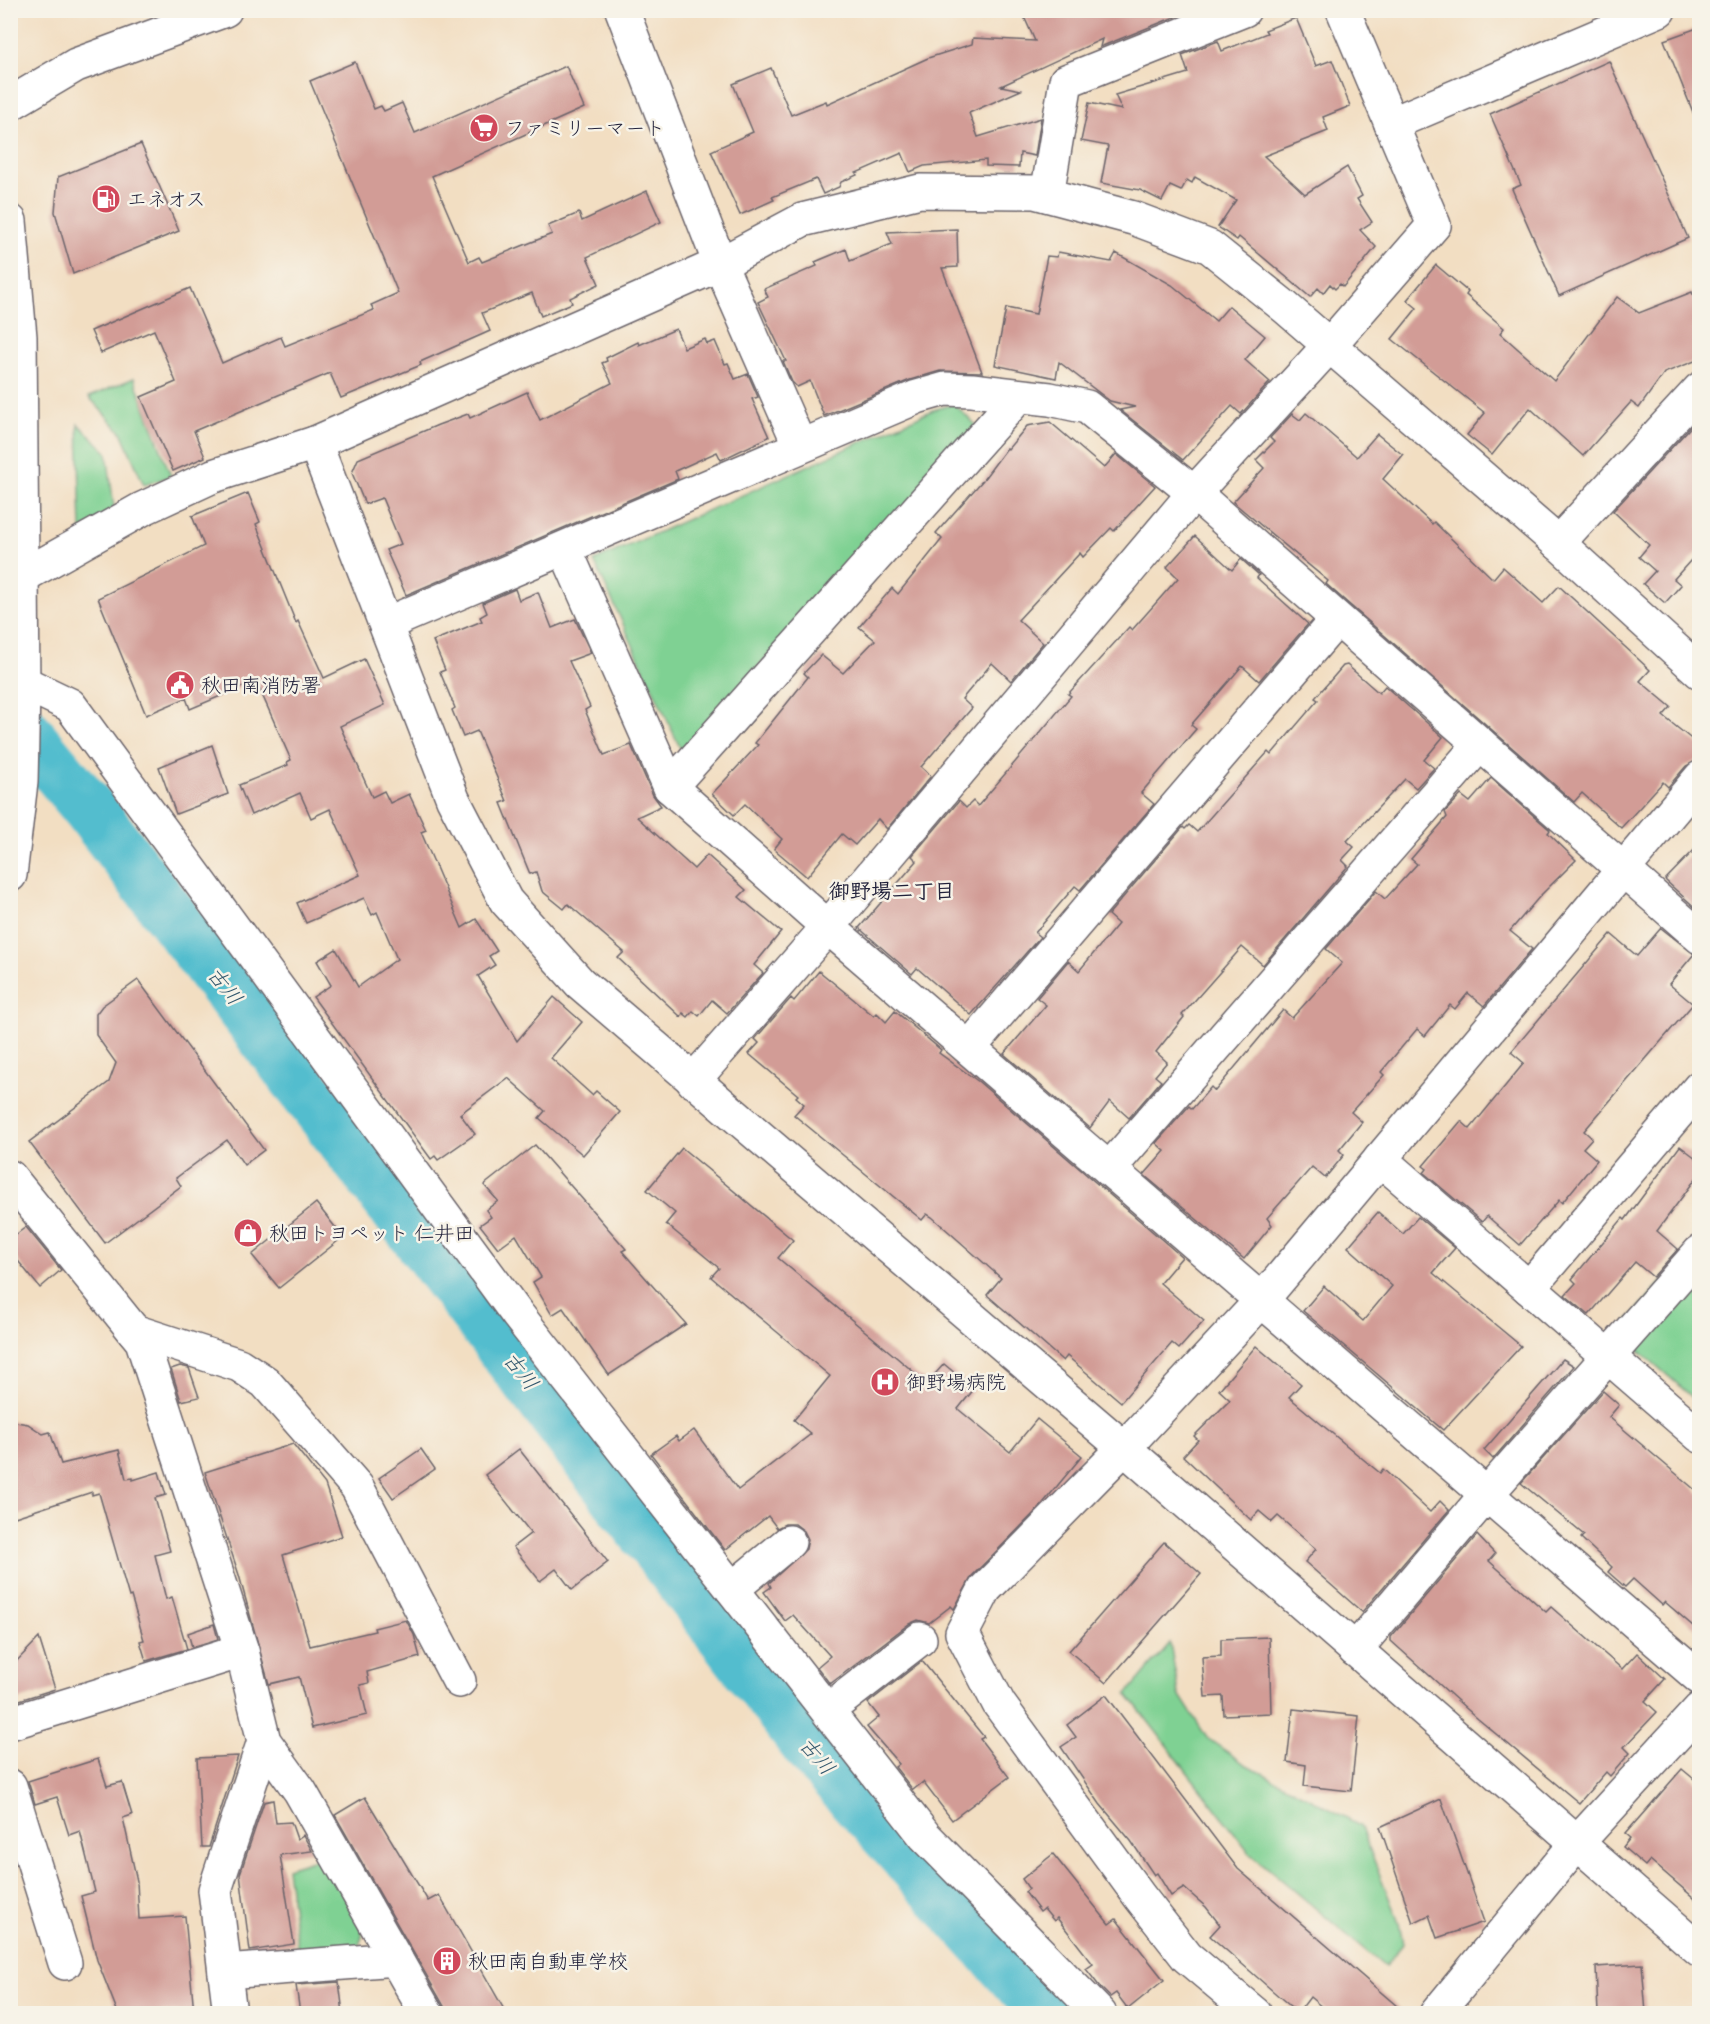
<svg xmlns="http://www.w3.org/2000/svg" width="1710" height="2024" viewBox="0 0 1710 2024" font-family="Mynerve,'Klee One',sans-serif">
<rect width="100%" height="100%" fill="#f7f3e8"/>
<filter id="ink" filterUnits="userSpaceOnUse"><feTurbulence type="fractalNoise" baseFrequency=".0167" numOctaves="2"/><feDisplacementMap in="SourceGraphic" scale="12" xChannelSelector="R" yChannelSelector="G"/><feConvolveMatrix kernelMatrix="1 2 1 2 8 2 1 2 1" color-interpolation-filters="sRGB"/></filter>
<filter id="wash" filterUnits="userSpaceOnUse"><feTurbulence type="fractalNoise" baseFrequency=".008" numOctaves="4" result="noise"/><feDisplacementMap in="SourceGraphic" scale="24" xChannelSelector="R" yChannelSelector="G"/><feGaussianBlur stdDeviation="1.35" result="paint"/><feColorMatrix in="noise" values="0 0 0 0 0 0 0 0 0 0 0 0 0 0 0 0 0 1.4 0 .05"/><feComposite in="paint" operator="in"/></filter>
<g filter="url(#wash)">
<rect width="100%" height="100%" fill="#f2dec2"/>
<g fill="#7fd193" stroke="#507a67" stroke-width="1.5">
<path d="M134 378 171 476 144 485 121 432 89 397Z"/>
<path d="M954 404 980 429 681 750 594 561 933 410Z"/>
<path d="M78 424 107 452 114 508 81 531Z"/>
<path d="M1699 1239V1403L1618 1332Z"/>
<path d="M1170 1643 1179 1694 1207 1738 1245 1764 1360 1825 1399 1923 1403 1944 1385 1967 1250 1853 1127 1694Z"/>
<path d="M322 1857 362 1922V1937L357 1950 298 1952 287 1868Z"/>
</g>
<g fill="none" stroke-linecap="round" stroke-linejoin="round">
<path stroke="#52bdce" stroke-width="54" d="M10 714 90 810 815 1755 1048 2014"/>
</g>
<g id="blocks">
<g fill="#d29c96">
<path d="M1021 10H1192L1100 47 1102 39 1001 86 1021 90 969 113 978 137 1041 118 1035 156 1020 153 1019 167 986 166V160L924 166 910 172 902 153 856 173 857 175 841 182 839 187 823 194 816 179 772 197 774 200 740 215 711 151 753 132 733 84 771 68 791 115 826 101 827 104 928 58 972 44 973 38 1035 41Z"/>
<path d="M1296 18 1316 66 1332 60 1350 106 1323 117 1328 131 1264 156 1305 194 1347 167 1362 196 1357 199 1372 222 1360 230 1376 247 1343 287 1340 284 1335 289 1330 284 1323 293 1318 288 1310 297 1239 237 1237 240 1218 227 1236 200 1195 177 1192 183 1187 180 1181 191 1170 186 1162 201 1140 190 1101 183 1108 146 1081 141 1089 103 1122 110 1115 95 1188 73 1182 55 1218 41 1222 51 1267 33 1265 30Z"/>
<path d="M1700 27V121L1697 122 1664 40Z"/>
<path d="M1609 61 1688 238 1559 296 1512 189 1521 185 1490 114Z"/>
<path d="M355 62 374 109 381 106 384 111 402 103 415 133 566 66 584 108 432 176 469 262 479 257 482 262 552 234 548 226 579 213 582 221 647 191 661 222 587 257 599 284 570 298 572 303 541 316 532 293 482 313 490 331 420 362 421 365 341 398 330 373 194 431 205 457 173 471 141 397 176 382 154 330 101 353 91 331 190 288 222 363 281 337 285 346 374 310 371 305 398 293 310 81Z"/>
<path d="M141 144 179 231 73 274 55 212 58 177Z"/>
<path d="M957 229 958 267 942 268 982 372 940 371 910 380 824 416 810 381 797 387 792 382 783 361H786L758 302 768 297 764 289 817 266 815 262 846 249 850 261 892 244 887 232Z"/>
<path d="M1058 252 1111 262 1116 253 1172 285 1216 321 1229 306 1265 336 1245 360 1270 382 1241 414 1232 406 1183 460 1120 410 1135 407 1110 401 1059 362 1056 378 995 365 1006 308 1036 314 1047 256 1057 257Z"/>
<path d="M1436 265 1468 292 1466 295 1504 328 1500 333 1554 381 1617 297 1639 313 1692 292 1700 311V359L1664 373 1639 408 1631 402 1583 456 1530 408 1492 455 1467 435 1485 413 1392 339 1417 308 1407 300Z"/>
<path d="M676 329 684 348 705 339 707 344 715 341 725 364 728 363 735 379 748 374 758 397 752 399 769 437 721 460 717 452 675 471 678 479 406 595 386 550 401 544 382 498 365 504 352 473 358 459 438 425 468 414 470 418 527 392 540 420 612 383 602 363 607 361 606 358 638 342 639 345Z"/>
<path d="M1306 413 1357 457 1377 434 1403 455 1383 479 1432 524 1434 522 1493 579 1503 567 1543 603 1559 586 1650 670 1640 681 1671 707 1663 716 1700 746 1698 760 1686 766 1668 787 1663 782 1621 828 1582 793 1574 802 1326 584 1328 581 1233 502 1264 468 1256 460 1274 442 1270 438 1292 414 1300 420Z"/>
<path d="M1700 417V550L1674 579 1681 585 1665 603 1643 584 1655 571 1639 557 1649 545 1613 511Z"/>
<path d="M1050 422 1104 468 1116 454 1155 486 1114 531 1111 528 1083 557 1080 553 1018 620 1043 643 1011 681 992 663 962 699 972 708 921 767 931 776 887 829 878 819 855 845 842 834 807 877 774 849 782 839 745 804 734 815 712 794 758 745 755 743 808 677 804 673 821 655 843 673 875 640 859 627 892 588 898 594 942 539 936 533 983 480 1007 448 1008 449 1027 426Z"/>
<path d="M248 493 260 522 256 524 296 623 298 621 324 678 364 659 385 705 340 726 372 797 384 791 390 803 409 794 426 830 421 832 462 928 476 919 497 951 489 956 495 965 478 976 517 1041 554 997 582 1022 551 1058 592 1095 596 1091 620 1112 583 1155 539 1118 545 1111 508 1078 460 1114 475 1134 438 1160 435 1156 431 1159 313 997 331 985 317 961 336 949 358 987 397 959 377 912 372 915 364 898 306 923 297 903 360 875 330 809 311 818 300 793 251 815 239 785 288 765 287 762 291 760 256 681 190 709 186 698 146 715 98 598 204 546 192 516Z"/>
<path d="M1195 536 1232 570 1241 559 1259 575 1257 578 1308 624 1259 681 1242 666 1191 725 1196 729 1141 793 1154 804 1080 890 1075 886 1035 933 1040 937 971 1015 917 968 912 974 859 928 917 861 912 856 959 801 966 808 973 801 978 806 1071 696 1068 694 1129 627 1132 630 1178 578 1167 567Z"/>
<path d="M515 589 519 600 538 592 552 628 575 619 591 653 569 661 590 707 585 710 604 755 631 745 653 795 661 806 637 817 694 869 707 855 746 890 739 897 781 932 754 965 763 973 727 1013 712 1000 699 1016 693 1011 688 1017 683 1013 681 1017 618 958 624 952 568 904 564 909 542 891 536 872 530 874 501 803 507 801 477 731 463 737 452 710 455 708 440 672 445 670 433 641 482 621 480 617 487 613 483 603Z"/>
<path d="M1347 665 1379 693 1385 686 1443 737 1424 760 1434 768 1416 788 1405 779 1347 841 1354 847 1342 860 1348 866 1263 965 1242 947 1182 1015 1184 1017 1156 1052 1167 1062 1155 1076 1161 1081 1129 1118 1110 1101 1090 1128 1004 1054 1046 1005 1037 998 1068 961 1079 971 1118 924 1108 915 1183 827 1185 829 1189 825 1197 832 1268 752 1271 755 1318 700 1315 698 1343 666Z"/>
<path d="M212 745 228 794 176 814 159 767Z"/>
<path d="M1491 778 1550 830 1548 833 1576 860 1541 895 1510 931 1532 949 1484 1006 1468 993 1455 1009 1450 1005 1425 1036 1417 1029 1381 1072 1384 1075 1351 1112 1362 1122 1339 1150 1344 1155 1325 1178 1312 1167 1267 1218 1272 1225 1244 1259 1144 1175 1165 1151 1156 1143 1189 1106 1192 1109 1211 1087 1215 1091 1283 1010 1292 1018 1342 963 1326 949 1376 891 1385 899 1417 864 1411 859 1447 817 1445 812 1461 795 1470 802Z"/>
<path d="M1700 844V912L1665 880Z"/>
<path d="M1661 928 1694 954 1669 984 1693 1004 1584 1131 1592 1138 1583 1148 1597 1160 1562 1203 1559 1200 1520 1245 1487 1216 1482 1222 1424 1173 1427 1169 1423 1166 1461 1121 1470 1129 1524 1063 1511 1052 1611 934 1637 956Z"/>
<path d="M819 971 874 1016 877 1013 886 1022 895 1011 941 1050 939 1053 979 1082 1182 1257 1160 1283 1204 1321 1179 1349 1172 1343 1121 1402 1067 1356 1063 1361 987 1295 1001 1278 932 1217 927 1214 922 1220 794 1115 804 1104 796 1097 798 1095 749 1054 759 1043 755 1039 791 998 794 1001Z"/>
<path d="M138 980 264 1150 244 1165 227 1140 176 1178 181 1186 105 1243 29 1142 109 1082 116 1063 96 1035V1014L102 1006Z"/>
<path d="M535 1145 626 1249 622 1251 686 1324 609 1375 563 1308 552 1315 533 1282 541 1277 516 1235 498 1248 480 1225 491 1217 486 1210 498 1201 484 1185Z"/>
<path d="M1680 1146 1700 1161V1173L1657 1231 1678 1249 1653 1277 1635 1262 1589 1315 1565 1295 1576 1283 1572 1279 1623 1218 1625 1220Z"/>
<path d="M682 1148 793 1240 778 1258 927 1383 944 1364 974 1389 958 1409 1010 1452 1037 1419 1082 1456 1039 1508 972 1576 954 1609 951 1606 929 1623 918 1620 909 1624 830 1684 817 1667 830 1656 793 1615 785 1621 764 1592 771 1587 769 1583 806 1549 808 1539 804 1531 795 1524H785L777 1528 768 1516 725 1550 651 1454 676 1436 679 1441 694 1430 738 1490 811 1434 794 1420 830 1376 711 1277 719 1268 666 1224 675 1213 647 1190Z"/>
<path d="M316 1203 343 1237 279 1288 252 1255Z"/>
<path d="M1378 1212 1403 1234 1418 1217 1455 1248 1433 1273 1521 1346 1443 1430 1303 1311 1324 1286 1363 1321 1392 1286 1348 1247Z"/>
<path d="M26 1227 61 1270 40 1288 10 1251V1239Z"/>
<path d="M1256 1346 1301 1384 1289 1397 1352 1450 1380 1473 1383 1469 1430 1512 1440 1501 1449 1510 1362 1612 1305 1562 1316 1549 1278 1516 1272 1522 1259 1511 1251 1520 1183 1456 1198 1440 1194 1436 1230 1400 1219 1390Z"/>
<path d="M1563 1359 1574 1366 1493 1459 1484 1450Z"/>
<path d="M180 1366 189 1368 199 1397 181 1401 171 1369Z"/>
<path d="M1603 1391 1619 1405 1609 1417 1700 1494V1632L1665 1602 1662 1605 1633 1579 1625 1587 1608 1572 1612 1567 1581 1538 1584 1535 1521 1483Z"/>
<path d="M10 1421 28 1424 43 1434 50 1432 61 1464 119 1450 126 1479 133 1478V1480L159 1472 166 1495 155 1498 170 1551 155 1555 166 1599 172 1597 187 1649 146 1661 140 1641 144 1640 131 1596 129 1597 99 1493 92 1495V1492L15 1517 10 1504Z"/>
<path d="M293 1444 325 1484 342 1536 283 1555 310 1646 375 1631 374 1628 406 1620 414 1635 420 1657 367 1672 369 1683 360 1685 367 1715 312 1728 299 1677 269 1684 239 1575 205 1472Z"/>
<path d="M421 1449 435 1469 393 1498 379 1478Z"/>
<path d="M519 1449 608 1562 572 1590 556 1569 540 1581 513 1547 531 1533 485 1475Z"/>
<path d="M1477 1535 1495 1554 1489 1561 1546 1612 1551 1607 1622 1669 1637 1653 1665 1679 1645 1701 1657 1712 1624 1747 1630 1753 1610 1776 1606 1772 1579 1803 1478 1719 1391 1641V1637Z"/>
<path d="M1164 1542 1201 1574 1106 1683 1069 1651Z"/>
<path d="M214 1624 218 1639 192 1647 188 1633Z"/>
<path d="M1269 1637 1271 1713 1224 1715 1223 1696 1205 1697 1202 1657 1221 1656V1639Z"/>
<path d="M39 1638 55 1689 10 1703V1668Z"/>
<path d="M922 1661 984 1737 980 1739 1009 1777 952 1820 923 1782 913 1790 895 1767 899 1764 867 1727 879 1717 868 1703Z"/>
<path d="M1106 1695 1238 1869 1405 2013H1329L1310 1997 1298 2013 1210 1936 1220 1925 1206 1907 1184 1888 1171 1896 1157 1873 1154 1875 1131 1841 1100 1804 1061 1747 1076 1737 1067 1725Z"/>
<path d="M1293 1709 1359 1716 1351 1791 1304 1786 1306 1765 1287 1762Z"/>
<path d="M238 1756 209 1847H202L197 1758Z"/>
<path d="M98 1759 107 1786 122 1782 132 1815 123 1818 137 1881 139 1919 185 1916 194 2012 118 2013 97 1960 81 1896 95 1892 80 1831 69 1835 57 1797 35 1804 28 1781Z"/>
<path d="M1682 1769 1700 1784V1903L1650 1860 1645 1866 1623 1847 1630 1838 1625 1834Z"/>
<path d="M365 1797 428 1901 439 1895 506 2013H448L335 1815Z"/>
<path d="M1441 1799 1484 1922 1437 1938 1429 1915 1413 1923 1380 1827Z"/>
<path d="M273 1800 276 1823 291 1822 297 1839 303 1835 312 1851 280 1855 294 1944 250 1951 240 1874 264 1802Z"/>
<path d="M1053 1854 1109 1924 1116 1919 1164 1980 1128 2009 1116 1993 1110 1997 1100 1987 1086 1969 1093 1964 1057 1918 1054 1921 1044 1909 1040 1912 1025 1892 1029 1889 1022 1879Z"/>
<path d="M1642 1964 1646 2013H1598L1596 1967Z"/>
<path d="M339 1982 343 2013H300L296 1985Z"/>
</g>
</g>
</g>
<g filter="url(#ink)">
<use href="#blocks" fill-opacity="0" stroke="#6b646a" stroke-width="1.5"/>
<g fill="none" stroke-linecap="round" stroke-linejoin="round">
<g stroke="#6b646a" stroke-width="36">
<g id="street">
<path d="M1391 124 1659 10"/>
<path d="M1047 195 1066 81 1244 10"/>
<path d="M720 264 800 446"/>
<path d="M1558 543 1700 389"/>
<path d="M565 549 670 787 828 927 1700 1678"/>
<path d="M386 624 917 397 945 389 972 390 1050 399 1087 407 1194 493 1700 937"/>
<path d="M22 682 70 705 517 1314 925 1836 1100 2014"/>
<path d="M670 787 1019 396"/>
<path d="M969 1048 1337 619"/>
<path d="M693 1081 828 927 1194 493 1328 347"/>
<path d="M1380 1159 1700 1436"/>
<path d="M1109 1169 1480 744"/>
<path d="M10 1177 142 1341 242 1651 264 1741 300 1791 427 2014"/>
<path d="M1529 1288 1700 1087"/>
<path d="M134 1331 239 1365 265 1382 357 1487 459 1681"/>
<path d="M1124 1448 985 1589 962 1633 999 1704 1140 1897 1187 1957 1255 2014"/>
<path d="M732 1589 789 1542"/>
<path d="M1355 1650 1487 1494 1700 1252"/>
<path d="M828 1710 920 1639"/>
<path d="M10 1723 242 1651"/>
<path d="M10 1786 65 1963"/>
<path d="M225 1972 396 1959"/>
<path d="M230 2014 215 1890 264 1741"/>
<path d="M1436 2014 1576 1844 1700 1709"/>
</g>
</g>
<g stroke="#6b646a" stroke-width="36">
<g id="secondary">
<path d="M622 10 720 264"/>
<path d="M1328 347 1434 225 1343 10"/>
<path d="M315 443 453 799 506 901 580 983 1124 1448 1700 1950"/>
<path d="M21 577 142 509 213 476 315 443 720 264 802 220 920 191 1035 192 1133 218 1210 247 1285 307 1558 543 1700 672"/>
<path d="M1124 1448 1262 1300 1700 778"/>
</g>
</g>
<g stroke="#6b646a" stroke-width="36">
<path id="primary" d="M10 104 76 65 225 10"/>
</g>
<g stroke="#6b646a" stroke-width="36">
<path id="highway" d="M10 221 20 337 23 690 21 782 10 875"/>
</g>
<use href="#street" stroke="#fff" stroke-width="33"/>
<use href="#secondary" stroke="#fff" stroke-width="33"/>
<use href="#primary" stroke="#fff" stroke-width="33"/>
<use href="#highway" stroke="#fff" stroke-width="33"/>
</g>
</g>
<defs>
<g id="supermarket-disc" transform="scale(1.5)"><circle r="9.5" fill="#d1495b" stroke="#f7f3e8"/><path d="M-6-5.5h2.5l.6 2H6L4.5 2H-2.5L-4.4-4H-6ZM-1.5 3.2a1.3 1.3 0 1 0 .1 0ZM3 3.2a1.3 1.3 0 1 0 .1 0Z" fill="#fff"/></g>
<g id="fuel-disc" transform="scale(1.5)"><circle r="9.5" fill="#d1495b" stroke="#f7f3e8"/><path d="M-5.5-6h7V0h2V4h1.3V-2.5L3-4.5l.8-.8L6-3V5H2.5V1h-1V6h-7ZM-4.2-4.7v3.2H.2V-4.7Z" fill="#fff"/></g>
<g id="civic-disc" transform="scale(1.5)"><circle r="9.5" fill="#d1495b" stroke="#f7f3e8"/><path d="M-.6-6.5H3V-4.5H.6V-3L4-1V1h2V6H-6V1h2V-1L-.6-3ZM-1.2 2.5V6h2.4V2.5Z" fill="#fff"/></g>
<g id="shop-disc" transform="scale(1.5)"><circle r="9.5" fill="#d1495b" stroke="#f7f3e8"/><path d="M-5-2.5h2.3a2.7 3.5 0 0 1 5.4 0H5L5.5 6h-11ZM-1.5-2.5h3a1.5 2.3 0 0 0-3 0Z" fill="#fff"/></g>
<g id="hospital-disc" transform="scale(1.5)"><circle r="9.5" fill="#d1495b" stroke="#f7f3e8"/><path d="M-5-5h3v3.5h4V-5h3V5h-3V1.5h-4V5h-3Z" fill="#fff"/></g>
<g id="building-disc" transform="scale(1.5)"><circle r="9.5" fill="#d1495b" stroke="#f7f3e8"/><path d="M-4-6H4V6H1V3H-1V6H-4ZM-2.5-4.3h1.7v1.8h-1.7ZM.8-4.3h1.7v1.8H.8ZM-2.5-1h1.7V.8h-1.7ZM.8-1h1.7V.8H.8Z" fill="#fff"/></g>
</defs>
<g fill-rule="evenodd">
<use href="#supermarket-disc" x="484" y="128"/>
<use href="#fuel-disc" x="106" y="199"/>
<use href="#civic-disc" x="180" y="685"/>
<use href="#shop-disc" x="248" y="1233"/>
<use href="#hospital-disc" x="885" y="1382"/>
<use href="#building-disc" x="447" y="1961"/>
</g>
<g text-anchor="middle" stroke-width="5" stroke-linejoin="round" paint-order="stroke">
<g font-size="20" fill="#22223b" stroke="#f7f3e8" text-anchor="start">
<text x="505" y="135">ファミリーマート</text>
<text x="127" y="206">エネオス</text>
<text x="201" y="692">秋田南消防署</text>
<text x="269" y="1240">秋田トヨペット 仁井田</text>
<text x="906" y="1389">御野場病院</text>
<text x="468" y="1968">秋田南自動車学校</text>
</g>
<g font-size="21" font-weight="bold" fill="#22223b" stroke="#f7f3e8">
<text x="892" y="898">御野場二丁目</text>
</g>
<g font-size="21" font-style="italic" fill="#33586e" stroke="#f7f3e8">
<text transform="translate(225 986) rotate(52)" y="7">古川</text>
<text transform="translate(521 1371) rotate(52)" y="7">古川</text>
<text transform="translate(817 1756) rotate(50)" y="7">古川</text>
</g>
</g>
<rect width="1710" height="2024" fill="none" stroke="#f7f3e8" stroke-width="36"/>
</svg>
